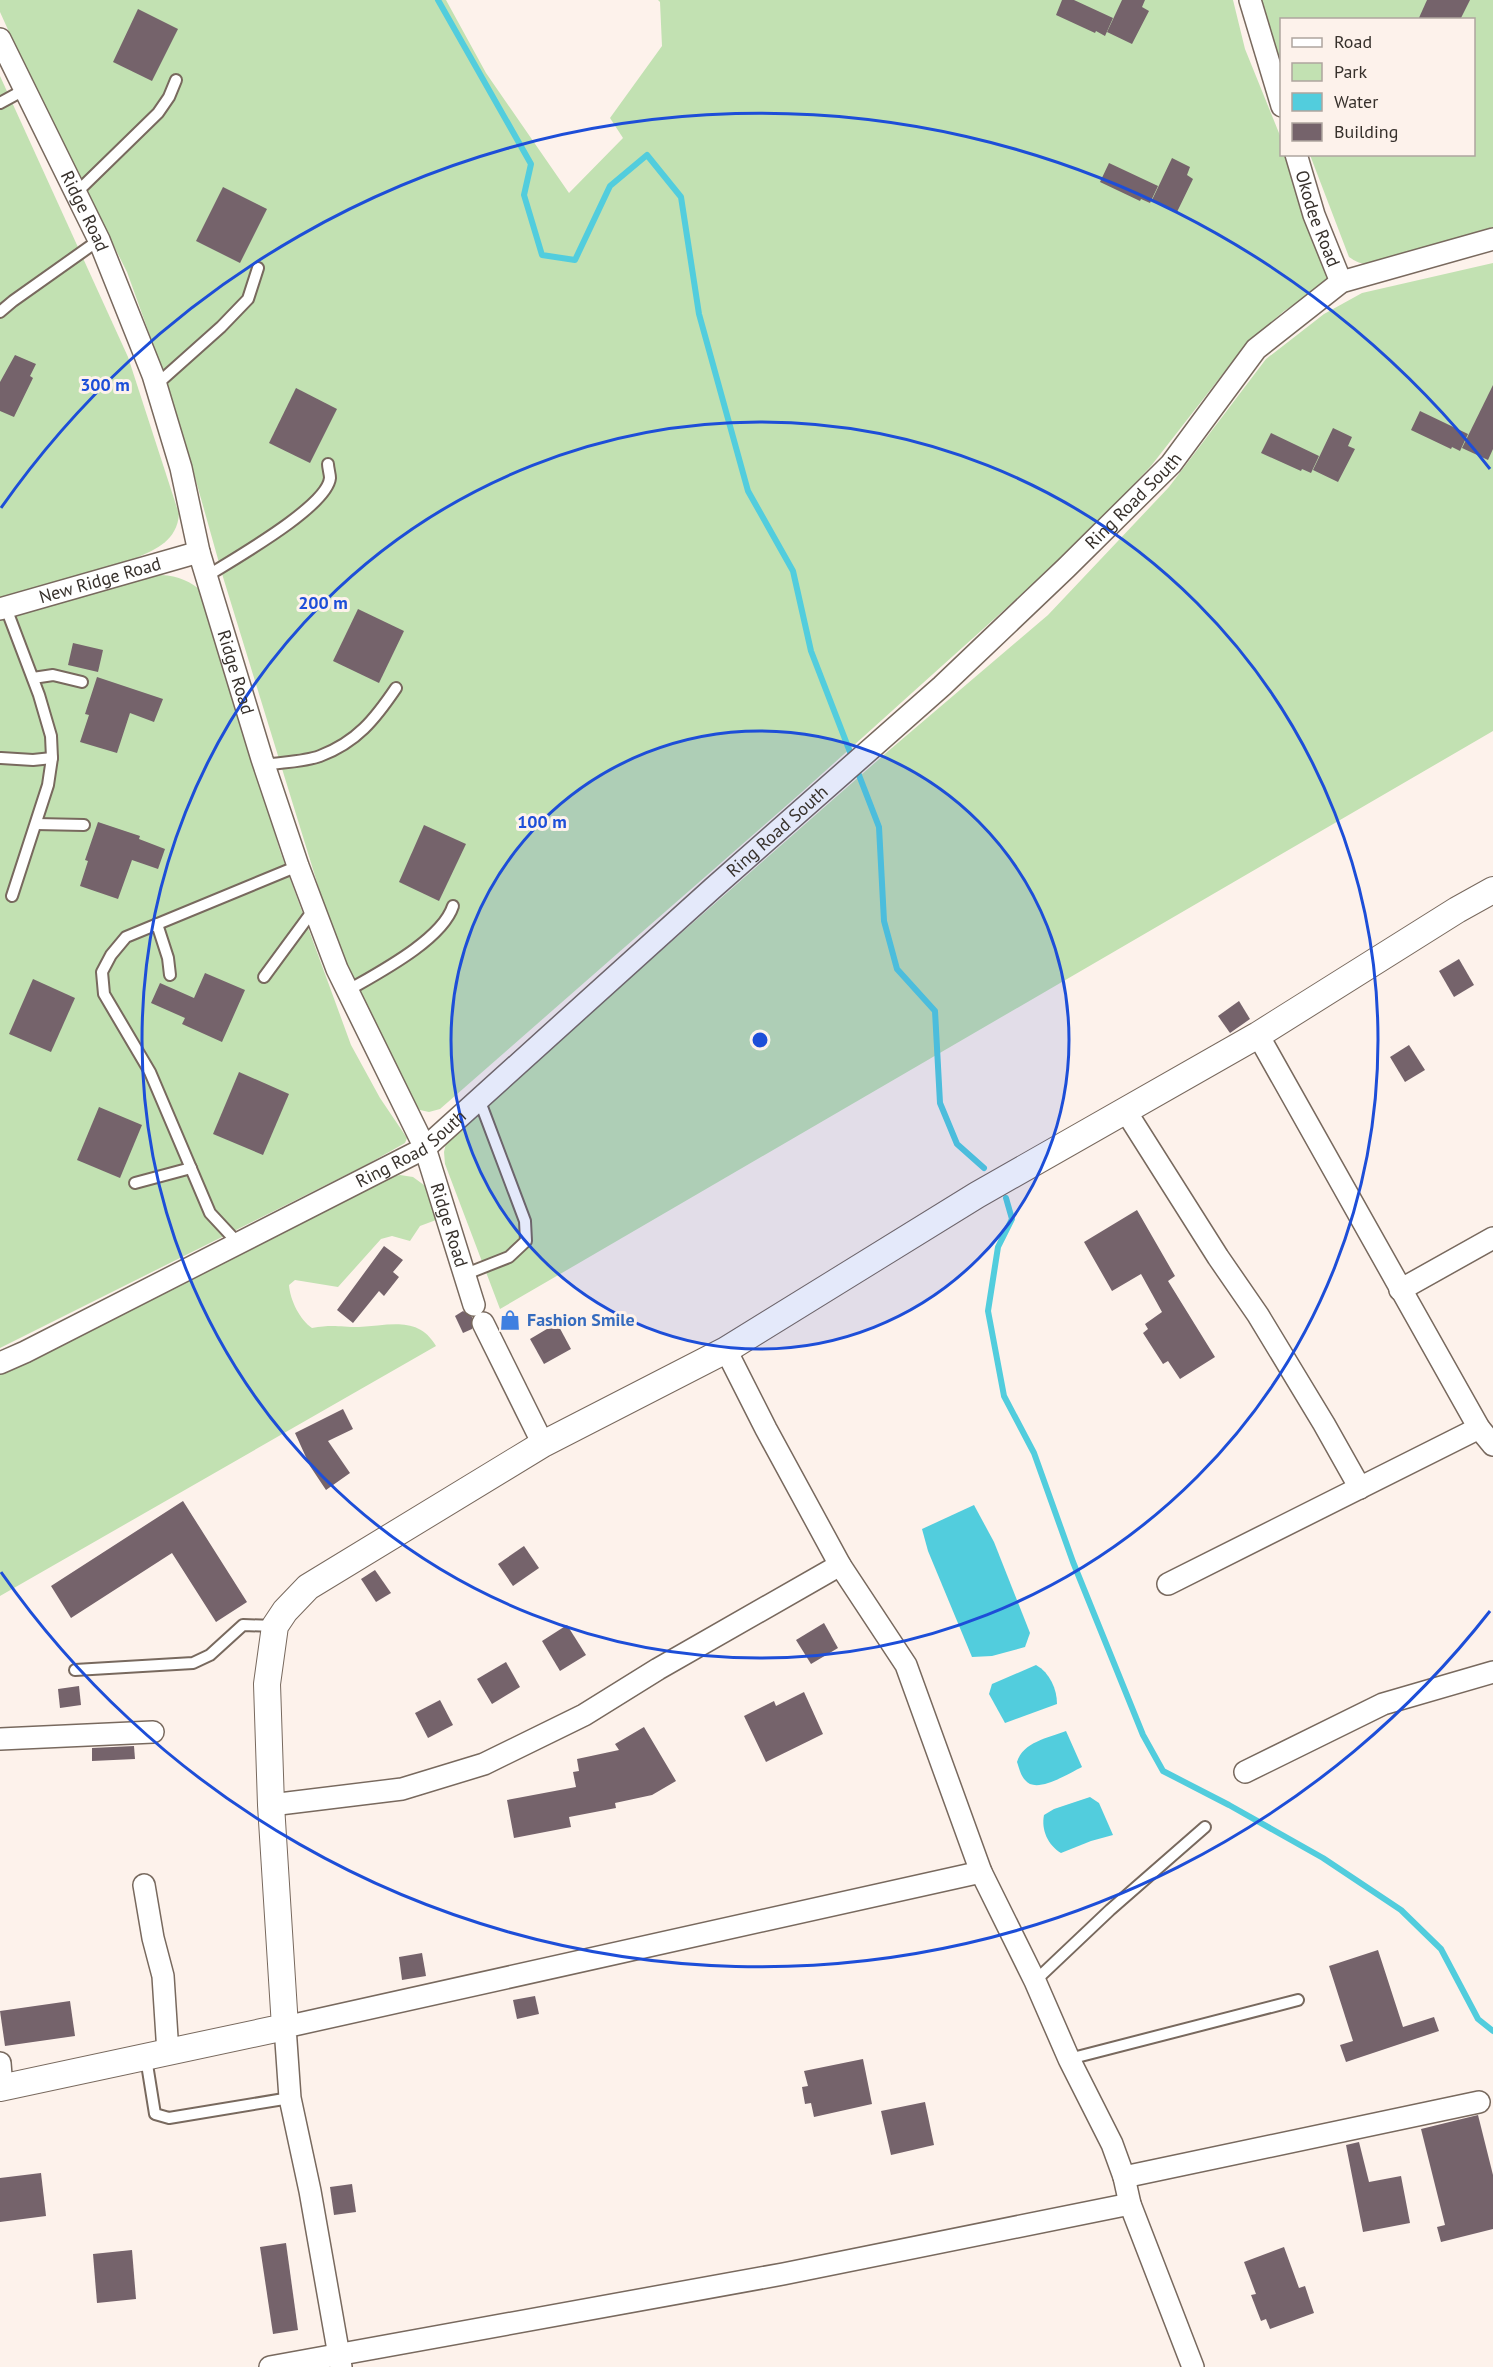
<svg xmlns="http://www.w3.org/2000/svg" width="1493" height="2367" viewBox="0 0 1493 2367" font-family="'PT Sans',sans-serif">
<rect width="100%" height="100%" fill="#fdf2eb"/>
<g fill="#c2e1b2">
<path d="M0 0H446L486 73 569 193 623 138 610 118 662 46 660 2 658 0H1233L1245 49 1281 138 1282 154 1288 155 1329 276 1327 284 1284 311 1257 335 1236 357 1151 466 1083 539 803 791 440 1109 429 1112 420 1110 404 1089 344 970 223 577 189 456 168 397 159 361 127 272 34 87 0 12Z"/>
<path d="M1261 0H1493V227L1375 262C1364 265 1359 264 1349 257L1310 155 1474 154V20H1282L1281 69Z"/>
<path d="M0 76 128 357 179 514C177 540 157 549 136 558L0 598Z"/>
<path d="M1493 263V731L500 1309 445 1164 444 1152 447 1139 886 753 1048 615 1169 487 1266 359 1324 314 1362 293Z"/>
<path d="M161 575C179 576 190 581 204 593L280 851 351 1045 380 1098 407 1138 405 1143 366 1165 0 1348V618L132 578Z"/>
<path d="M400 1175 413 1177 428 1188 436 1220 420 1226 410 1241 392 1236 381 1239 338 1287 295 1280 289 1285C290 1300 300 1320 312 1328 333 1324 340 1327 359 1327 388 1326 418 1315 436 1346L0 1596V1374L388 1178Z"/>
</g>
<g fill="#52cddd">
<path d="M974 1505 994 1542 1030 1633 1025 1647 992 1656 972 1657 928 1551 922 1529Z"/>
<path d="M1036 1665C1050 1673 1057 1689 1057 1704L1005 1723 989 1694 992 1684Z"/>
<path d="M1066 1731 1082 1767C1069 1773 1036 1795 1025 1780 1021 1776 1019 1768 1017 1762 1023 1742 1048 1738 1066 1731Z"/>
<path d="M1090 1797 1099 1803 1113 1835 1091 1841 1061 1853C1048 1845 1041 1830 1044 1815L1054 1809Z"/>
</g>
<g fill="none" stroke-linecap="round" stroke-linejoin="round">
<g stroke="#52cddd" stroke-width="6">
<path d="M438 0 531 164 524 195 542 255 575 260 610 186 647 155 681 197 699 314 748 491 793 571 811 651 879 827 884 921 897 969 935 1011 940 1103 957 1144 984 1168"/>
<path d="M1006 1198 1012 1219 998 1247 988 1311 1004 1396 1034 1453 1073 1562 1143 1735 1163 1771 1229 1805 1323 1858 1401 1910 1441 1949 1478 2019 1493 2031"/>
</g>
</g>
<g fill="#75636b">
<path d="M1062 0H1074L1113 18 1105 36 1096 31 1095 33 1056 15Z"/>
<path d="M1122 0H1145L1142 7 1149 11 1132 44 1107 32Z"/>
<path d="M1427 0H1470L1460 20H1418Z"/>
<path d="M138 9 178 29 152 81 113 62Z"/>
<path d="M1172 158 1190 167 1187 175 1193 179 1177 212 1152 200Z"/>
<path d="M1109 163 1158 186 1150 203 1141 199 1140 201 1100 182Z"/>
<path d="M223 187 267 209 240 263 196 241Z"/>
<path d="M15 355 36 364 30 376 33 378 14 417 0 411V382Z"/>
<path d="M1493 385V449L1488 460 1462 448Z"/>
<path d="M296 388 337 409 310 463 269 443Z"/>
<path d="M1420 411 1468 434 1460 451 1452 447 1451 449 1411 430Z"/>
<path d="M1333 428 1352 437 1348 446 1355 449 1338 482 1313 470Z"/>
<path d="M1271 433 1319 456 1311 473 1302 469 1301 471 1261 453Z"/>
<path d="M358 609 404 631 379 683 333 661Z"/>
<path d="M73 643 103 650 98 672 68 665Z"/>
<path d="M97 677 163 699 154 722 130 713 117 753 80 742 89 715 85 714Z"/>
<path d="M98 822 140 836 139 839 165 849 158 869 132 860 118 899 80 886 88 861 85 860Z"/>
<path d="M424 825 466 844 439 901 399 882Z"/>
<path d="M1459 959 1474 985 1454 997 1439 971Z"/>
<path d="M205 973 245 990 222 1042 182 1024 185 1018 151 1003 160 983 194 998Z"/>
<path d="M33 979 75 998 51 1052 9 1034Z"/>
<path d="M1239 1001 1250 1019 1230 1033 1218 1016Z"/>
<path d="M1409 1045 1425 1070 1405 1082 1390 1057Z"/>
<path d="M239 1072 289 1094 263 1155 213 1134Z"/>
<path d="M99 1107 142 1125 120 1178 77 1160Z"/>
<path d="M1137 1210 1175 1276 1168 1281 1215 1357 1180 1379 1168 1361 1163 1364 1143 1333 1148 1329 1145 1324 1162 1312 1141 1274 1112 1291 1084 1242Z"/>
<path d="M384 1246 403 1260 393 1272 399 1277 384 1296 379 1291 353 1323 337 1310Z"/>
<path d="M463 1311 472 1317V1329L463 1333 455 1316Z"/>
<path d="M557 1323 571 1349 544 1364 530 1339Z"/>
<path d="M343 1409 353 1429 328 1441 350 1473 326 1490 310 1466 295 1433Z"/>
<path d="M183 1501 247 1602 216 1622 172 1553 71 1618 51 1586Z"/>
<path d="M524 1546 539 1568 513 1586 498 1564Z"/>
<path d="M375 1570 391 1593 376 1602 361 1579Z"/>
<path d="M824 1623 838 1648 811 1664 796 1640Z"/>
<path d="M567 1625 586 1655 560 1671 542 1641Z"/>
<path d="M506 1662 520 1687 492 1704 477 1679Z"/>
<path d="M79 1686 81 1705 60 1708 58 1689Z"/>
<path d="M804 1692 823 1734 766 1762 744 1716 774 1701 776 1706Z"/>
<path d="M440 1700 453 1725 428 1738 415 1713Z"/>
<path d="M644 1727 676 1781 652 1795 615 1803 616 1808 569 1817 571 1827 514 1838 507 1800 576 1787 573 1772 579 1771 577 1759 619 1750 615 1744Z"/>
<path d="M134 1746 135 1759 92 1761V1748Z"/>
<path d="M1378 1950 1403 2027 1434 2017 1439 2031 1346 2062 1340 2045 1353 2041 1329 1966Z"/>
<path d="M422 1953 426 1976 402 1980 399 1957Z"/>
<path d="M535 1996 539 2014 517 2019 513 2000Z"/>
<path d="M70 2001 75 2036 5 2046 0 2011Z"/>
<path d="M863 2059 872 2104 814 2117 811 2103 805 2104 802 2087 808 2086 804 2071Z"/>
<path d="M925 2102 934 2145 891 2155 881 2111Z"/>
<path d="M1478 2115 1493 2175V2229L1441 2242 1437 2227 1445 2225 1421 2129Z"/>
<path d="M1359 2142 1369 2182 1401 2176 1410 2223 1363 2232 1346 2145Z"/>
<path d="M41 2173 46 2216 0 2222V2178Z"/>
<path d="M352 2184 356 2212 334 2215 330 2187Z"/>
<path d="M286 2243 298 2330 273 2334 260 2247Z"/>
<path d="M1284 2247 1299 2288 1305 2286 1314 2313 1270 2329 1266 2319 1261 2321 1251 2295 1256 2294 1244 2262Z"/>
<path d="M132 2250 136 2299 97 2303 93 2254Z"/>
</g>
<g fill="none" stroke-linecap="round" stroke-linejoin="round">
<g stroke="#78695e" stroke-width="14">
<g id="service">
<path d="M0 103 24 90"/>
<path d="M75 194 158 113 169 97 176 80"/>
<path d="M0 312 13 301 99 240"/>
<path d="M156 385 221 327 248 299 258 268"/>
<path d="M207 576C232 560 327 507 330 478 330 474 328 468 328 464"/>
<path d="M6 608 39 695 51 736 52 758 48 785 12 896"/>
<path d="M33 678 53 675 82 682"/>
<path d="M1 758 33 760 52 758"/>
<path d="M264 765C282 762 304 762 320 756 357 742 375 719 396 688"/>
<path d="M36 824 84 825"/>
<path d="M157 924 168 958 170 975"/>
<path d="M264 977 314 909"/>
<path d="M347 991C378 973 442 940 453 906"/>
<path d="M135 1183 191 1168"/>
<path d="M237 1242 210 1213 150 1072 104 994 102 972 111 955 126 937 298 866"/>
<path d="M466 1274 509 1257 526 1241 525 1221 479 1099"/>
<path d="M75 1670 193 1663 210 1655 243 1625 275 1626"/>
<path d="M1035 1981 1110 1910 1205 1827"/>
<path d="M146 2058 155 2114 169 2118 290 2098"/>
<path d="M1069 2059 1298 2000"/>
</g>
</g>
<g stroke="#78695e" stroke-width="24">
<g id="minor">
<path d="M1250 0 1282 106"/>
<path id="s1" d="M0 39 99 240 153 375 181 468 199 552 262 759 298 866 337 969 425 1148 474 1305"/>
<path id="s2" d="M1296 154 1314 215 1341 282"/>
<path id="s3" d="M0 609 199 552"/>
<path d="M1258 1035 1479 1428 1493 1445"/>
<path d="M1125 1110 1218 1257 1258 1315 1324 1424 1360 1488"/>
<path d="M1400 1290 1493 1238"/>
<path d="M483 1323 543 1444"/>
<path d="M726 1350 766 1429 840 1565 906 1665 981 1872 1035 1981 1069 2059 1112 2144 1124 2177 1130 2204 1193 2367"/>
<path id="s4" d="M0 1363 25 1352 425 1148 713 888 942 686 1066 568 1171 464 1256 349 1341 282 1493 239"/>
<path d="M1168 1584 1479 1428"/>
<path d="M0 1739 153 1732"/>
<path d="M1245 1772 1383 1704 1493 1672"/>
<path d="M271 1805 402 1789 484 1764 584 1715 658 1669 840 1565"/>
<path d="M144 1885 153 1938 163 1976 168 2053"/>
<path d="M0 2063 2 2088"/>
<path d="M1124 2177 1479 2102"/>
<path d="M270 2367 783 2274 1130 2204"/>
<path d="M341 2367 310 2191 290 2098 285 2027 981 1872"/>
</g>
</g>
<g stroke="#78695e" stroke-width="28">
<path id="tertiary" d="M0 2088 285 2027 271 1805 267 1684 275 1626 285 1611 308 1587 543 1444 726 1350 977 1195 1258 1035 1457 910 1493 890"/>
</g>
<use href="#service" stroke="#fff" stroke-width="10"/>
<use href="#minor" stroke="#fff" stroke-width="21"/>
<use href="#tertiary" stroke="#fff" stroke-width="26"/>
</g>
<circle cx="760" cy="1040" r="309" fill="#1d4ed8" fill-opacity=".12"/>
<g fill="none" stroke="#1d4ed8" stroke-width="3">
<circle cx="760" cy="1040" r="309"/>
<circle cx="760" cy="1040" r="618"/>
<path d="M1490 1611A927 927 0 0 1 1 1572M1 508A927 927 0 0 1 1490 469"/>
</g>
<defs>
<g id="shop-bare" transform="scale(1.62)"><path d="M-5-2.5h2.3a2.7 3.5 0 0 1 5.4 0H5L5.5 6h-11ZM-1.5-2.5h3a1.5 2.3 0 0 0-3 0Z" fill="#3f7fe0" stroke="#fdf2eb" stroke-width="2.5" paint-order="stroke"/></g>
</defs>
<g fill-rule="evenodd">
<use href="#shop-bare" x="510" y="1320"/>
</g>
<g text-anchor="middle" stroke-width="6" stroke-linejoin="round" paint-order="stroke">
<g font-size="18" fill="#37312c" stroke="#fdf2eb">
<text dy="6" stroke="none"><textPath href="#s1" startOffset="192">Ridge Road</textPath></text>
<text dy="6" stroke="none"><textPath href="#s2" startOffset="68">Okodee Road</textPath></text>
<text dy="6" stroke="none"><textPath href="#s4" startOffset="1436">Ring Road South</textPath></text>
<text dy="6" stroke="none"><textPath href="#s3" startOffset="104">New Ridge Road</textPath></text>
<text dy="6" stroke="none"><textPath href="#s1" startOffset="678">Ridge Road</textPath></text>
<text dy="6" stroke="none"><textPath href="#s4" startOffset="950">Ring Road South</textPath></text>
<text dy="6" stroke="none"><textPath href="#s4" startOffset="464">Ring Road South</textPath></text>
<text dy="6" stroke="none"><textPath href="#s1" startOffset="1272">Ridge Road</textPath></text>
</g>
<g font-size="18" font-weight="bold" fill="#366cbe" stroke="#fdf2eb" text-anchor="start">
<text x="527" y="1326">Fashion Smile</text>
</g>
</g>
<circle cx="760" cy="1040" r="9" fill="#1d4ed8" stroke="#fdf2eb" stroke-width="3"/>
<g font-size="18" text-anchor="middle" font-weight="bold" fill="#1d4ed8" stroke="#fdf2eb" stroke-width="6" stroke-linejoin="round" paint-order="stroke">
<text x="105" y="391">300 m</text>
<text x="323" y="609">200 m</text>
<text x="542" y="828">100 m</text>
</g>
<rect x="1280" y="18" width="195" height="138" fill="#fdf2eb" stroke="#aea59f" stroke-width="1.5"/>
<rect x="1292" y="38" width="30" height="9" fill="#ffffff" stroke="#aea59f" stroke-width="1.5"/>
<text x="1334" y="48" font-size="18" fill="#37312c">Road</text>
<rect x="1292" y="63" width="30" height="18" fill="#c2e1b2" stroke="#aea59f" stroke-width="1.5"/>
<text x="1334" y="78" font-size="18" fill="#37312c">Park</text>
<rect x="1292" y="93" width="30" height="18" fill="#52cddd" stroke="#aea59f" stroke-width="1.5"/>
<text x="1334" y="108" font-size="18" fill="#37312c">Water</text>
<rect x="1292" y="123" width="30" height="18" fill="#75636b" stroke="#aea59f" stroke-width="1.5"/>
<text x="1334" y="138" font-size="18" fill="#37312c">Building</text>
</svg>
